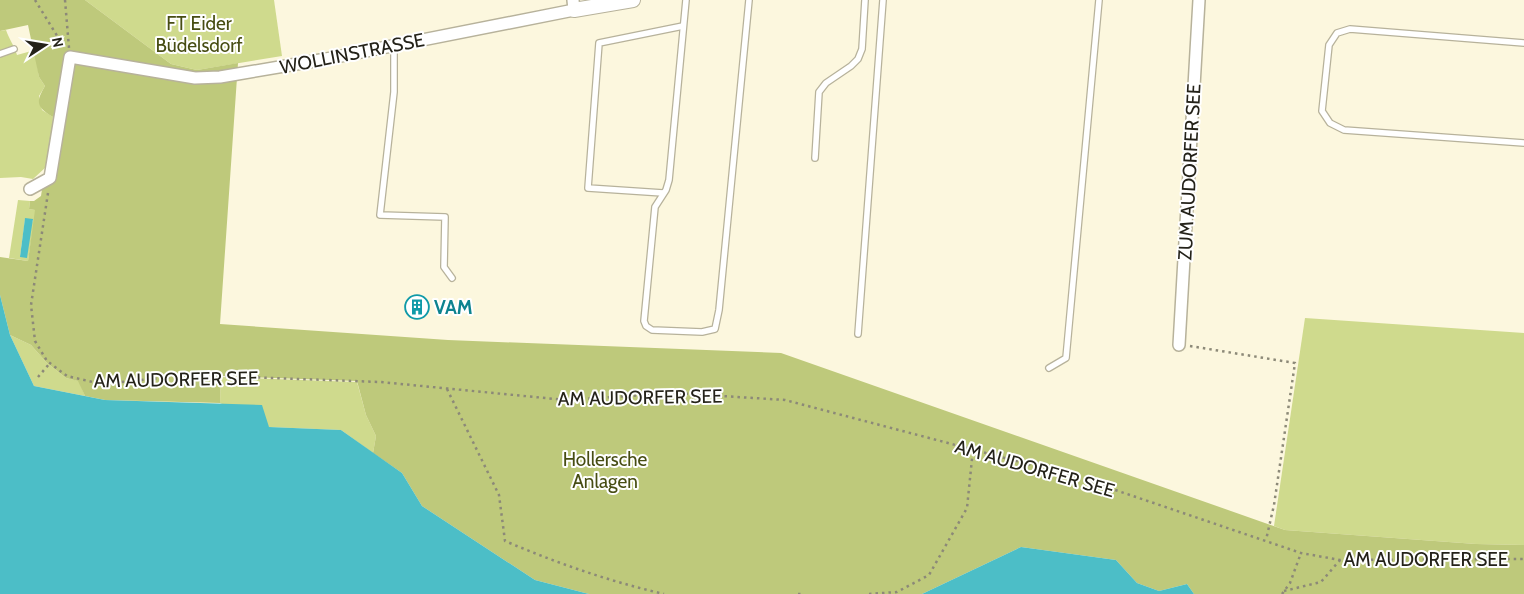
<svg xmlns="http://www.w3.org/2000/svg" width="1524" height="594" viewBox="0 0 1524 594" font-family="Cabin,sans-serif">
<rect width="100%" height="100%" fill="#fcf7de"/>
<g fill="#cfda8d" fill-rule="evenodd">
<path d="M85 0H274L282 56 197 70 171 64Z"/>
<path d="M6 30C9 39 14 45 17 55L35 50 39 77 45 86 39 96 42 110 53 117 46 167 33 179 21 177 0 178V31Z"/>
<path d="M18 200 30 201 29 209 36 210 28 261 9 258ZM25 219 33 220 20 257Z"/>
<path d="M1305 318 1524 333V545L1476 544 1285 530 1274 526Z"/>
<path d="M10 335 31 345 46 362 66 378 79 381 85 396 34 386Z"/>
<path d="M221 377 357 382 366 415 376 436 373 453 341 430 269 427 220 403Z"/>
</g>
<path fill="#bec97b" d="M0 0H85L171 64 197 70 238 63 220 324 448 340 781 353 1285 530 1476 544 1524 545V594H1194L1187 584 1159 591 1137 583 1116 560 1021 547 922 594H589L535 580 422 506 402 473 373 453 376 436 366 415 357 381 221 376 220 403 105 400 85 396 78 381 66 378 46 362 31 345 10 335 0 295V257L28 261 35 210 29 209 30 201H34L41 196 53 117C37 107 35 103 45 86L39 77 28 25 0 31Z"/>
<g fill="#4cbec7">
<path d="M25 218 33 219 27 258 20 257Z"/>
<path d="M0 295 10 335 34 386 105 400 262 405 269 427 341 430 402 473 422 506 535 580 589 594H0Z"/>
<path d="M1021 547 1116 560 1137 583 1159 591 1187 584 1194 594H922Z"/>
</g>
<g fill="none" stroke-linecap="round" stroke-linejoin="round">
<g stroke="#b7b29b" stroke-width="8">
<g id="service">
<path d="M686 0 669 180 666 190 655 207 644 321 646 326 652 330 702 332 715 329 719 310 749 0"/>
<path d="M1524 43 1350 29 1337 33 1329 45 1322 111 1330 123 1344 130 1524 143"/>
<path d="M394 45V92L380 215 445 217 444 267 452 278"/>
<path d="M0 54 14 49"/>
<path d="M815 158 819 92 826 83 851 66 858 59 862 49 865 0"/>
<path d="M663 193 588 188 599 43 683 26"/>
<path d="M858 334 883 0"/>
<path d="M1049 368 1066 358 1099 0"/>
</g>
</g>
<g stroke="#b7b29b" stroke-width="14">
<g id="minor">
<path d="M30 189 50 178 70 57 195 78 220 77 326 59 574 10 573 0"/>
<path d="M1179 345 1199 0"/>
</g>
</g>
<g stroke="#b7b29b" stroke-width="16">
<path id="tertiary" d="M574 10 633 0"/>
</g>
<g stroke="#8c8978" stroke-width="2.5" stroke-dasharray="2.5 4" stroke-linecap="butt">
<path d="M35 0 64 47"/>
<path d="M65 0 69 48"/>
<path d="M48 193 31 305 35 341 47 361 67 376 101 384 193 375 380 382 566 400 675 393 785 400 1077 477 1301 553 1340 560 1524 559"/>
<path d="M1190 346 1295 363 1274 505 1266 540"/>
<path d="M38 377 50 363"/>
<path d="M447 389 499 495 505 541C557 563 608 581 664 594"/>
<path d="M1284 591 1321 582 1340 560"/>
<path d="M798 594H803"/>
<path d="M869 594 897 592 929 575 967 508 973 449"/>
<path d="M1282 594 1290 583 1301 553"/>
</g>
<use href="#service" stroke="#fff" stroke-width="5.5"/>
<use href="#minor" stroke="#fff" stroke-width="11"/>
<use href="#tertiary" stroke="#fff" stroke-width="14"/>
</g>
<defs>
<g id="building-ring" transform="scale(1.25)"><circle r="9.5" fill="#fff" stroke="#0f9aa8" stroke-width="1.5"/><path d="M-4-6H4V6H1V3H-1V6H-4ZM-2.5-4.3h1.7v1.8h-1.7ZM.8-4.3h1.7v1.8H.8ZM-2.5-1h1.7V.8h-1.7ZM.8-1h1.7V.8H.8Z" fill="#0f9aa8"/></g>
</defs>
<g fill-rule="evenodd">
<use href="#building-ring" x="417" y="307"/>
</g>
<g text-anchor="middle" stroke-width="4" stroke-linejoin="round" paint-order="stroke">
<g font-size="19" fill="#474d13" stroke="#fff">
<text x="199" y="30">FT Eider<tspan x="199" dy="22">Büdelsdorf</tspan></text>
<text x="605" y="466">Hollersche<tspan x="605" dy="22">Anlagen</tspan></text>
</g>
<g font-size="19" fill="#242219" stroke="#fff">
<text transform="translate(352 53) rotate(-11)" y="7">WOLLINSTRASSE</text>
<text transform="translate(1189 172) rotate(-87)" y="7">ZUM AUDORFER SEE</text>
<text transform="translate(176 379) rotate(-1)" y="7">AM AUDORFER SEE</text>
<text transform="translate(640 397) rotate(-1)" y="7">AM AUDORFER SEE</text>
<text transform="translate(1035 468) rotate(16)" y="7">AM AUDORFER SEE</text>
<text x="1426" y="566">AM AUDORFER SEE</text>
</g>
<g font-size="19" font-weight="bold" fill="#0d838f" stroke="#fff" text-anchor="start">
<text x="434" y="314">VAM</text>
</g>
</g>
<g transform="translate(45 45) rotate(78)" stroke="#ffffff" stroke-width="4" paint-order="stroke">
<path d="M0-4L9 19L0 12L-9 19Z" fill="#242219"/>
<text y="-8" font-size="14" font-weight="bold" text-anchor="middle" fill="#242219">N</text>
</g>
</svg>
